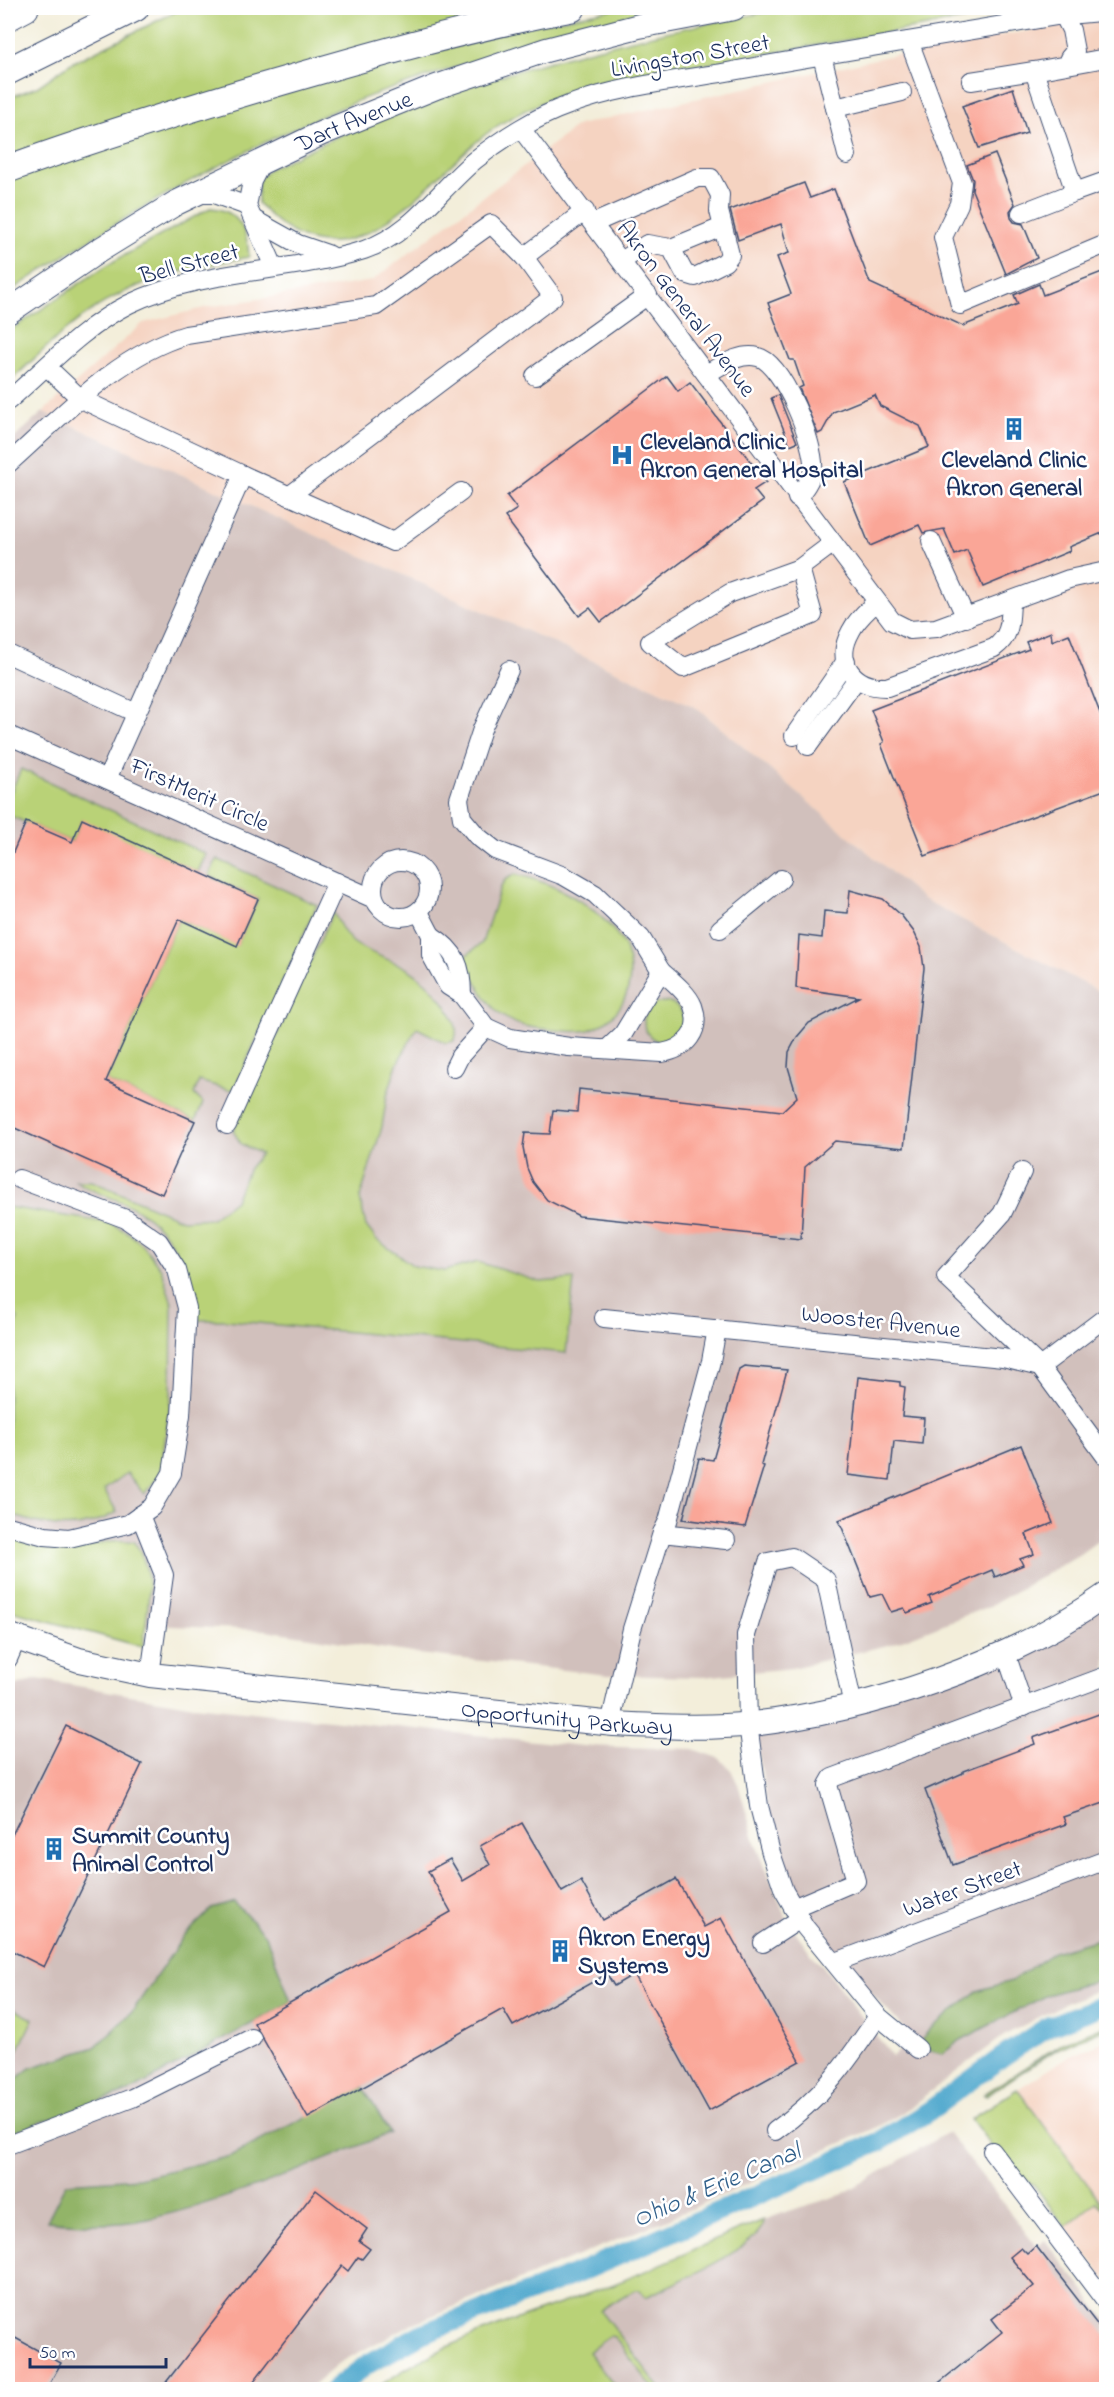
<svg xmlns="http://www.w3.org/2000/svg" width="1114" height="2397" viewBox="0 0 1114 2397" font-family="'Indie Flower',sans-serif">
<rect width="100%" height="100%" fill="#fff"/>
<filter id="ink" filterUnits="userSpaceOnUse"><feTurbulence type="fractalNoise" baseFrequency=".0167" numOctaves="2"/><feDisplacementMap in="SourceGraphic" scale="12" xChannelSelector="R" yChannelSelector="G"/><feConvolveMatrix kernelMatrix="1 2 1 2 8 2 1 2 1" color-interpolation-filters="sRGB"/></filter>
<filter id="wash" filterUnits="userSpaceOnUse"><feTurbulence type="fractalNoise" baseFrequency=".008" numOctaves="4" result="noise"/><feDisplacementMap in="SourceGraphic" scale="24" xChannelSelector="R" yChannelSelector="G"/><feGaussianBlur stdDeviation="1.35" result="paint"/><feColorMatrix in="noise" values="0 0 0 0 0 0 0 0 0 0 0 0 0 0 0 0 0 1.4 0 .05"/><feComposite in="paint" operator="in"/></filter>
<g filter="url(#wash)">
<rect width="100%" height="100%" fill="#f3eeda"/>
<g fill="#f5d3c1">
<path d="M1106 19V995L923 899 697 708 43 412 143 323 208 307 372 281 578 125 938 45Z"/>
<path d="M1106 2040V2280L1034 2185 1021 2176 971 2119 1066 2058Z"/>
</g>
<g fill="#d1c0bc">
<path d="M43 412 697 708 923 899 1106 995V1535L1080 1554 992 1605 892 1644 792 1668 703 1677 608 1675 419 1654 265 1630 100 1623 8 1597V444Z"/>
<path d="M1106 1601V1987L1068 2002 1005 2035 902 2113 878 2127 668 2219 412 2324 341 2362 309 2389 8 2390V1696L17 1686 37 1679 194 1706 583 1746 693 1749 719 1758 731 1770 738 1784 755 1842 786 1918 812 1955 822 1965 892 2056 914 2040 852 1971 853 1964 837 1955 806 1920 775 1853 755 1730 822 1718Z"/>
<path d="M948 2132 1036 2246 1045 2240 1106 2319V2389L376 2390 409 2366 455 2344 649 2270 733 2232 788 2211 841 2195Z"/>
</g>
<g fill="#b9d277" stroke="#6a806a" stroke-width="1.5">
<path d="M183 8H520L8 157V98L37 87 70 64Z"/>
<path d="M619 8H667C586 26 507 49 427 77 401 86 375 93 350 104 230 154 115 220 8 293V180L56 161 469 38Z"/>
<path d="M791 8H1030L584 86C552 98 518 111 490 131 420 183 347 305 258 203V180L269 169C307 151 346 131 385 116 516 65 653 31 791 8Z"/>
<path d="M210 208C240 209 248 234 249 257 195 267 142 277 94 309 63 329 36 358 8 383V332L107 265Z"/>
<path d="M21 769 206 854 198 872 82 820 72 842 8 815V799Z"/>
<path d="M217 859 317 905 234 1089 229 1090 199 1081 194 1094 203 1103 195 1121 106 1081 179 919 237 945 258 899 209 876Z"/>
<path d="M515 874C551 882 593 903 616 933 642 965 631 1017 589 1030 577 1033 565 1031 553 1030 534 1028 516 1027 501 1015 484 1002 474 976 463 958L482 943 500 888 505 880Z"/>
<path d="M333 912C339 922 344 936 354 943 374 957 401 961 419 977 434 988 465 1023 454 1041L446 1043 417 1028 397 1064 387 1096 382 1127 360 1198 366 1226 376 1239 414 1266 444 1271 478 1262 540 1282 574 1279 566 1353 227 1320H195C193 1274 173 1228 130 1206 111 1196 92 1193 76 1181H92L182 1220 212 1218 235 1200 249 1168 261 1154 241 1144 233 1131Z"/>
<circle cx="664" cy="1022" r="20"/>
<path d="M8 1207 110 1223 127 1232 143 1245 161 1269 172 1303 171 1398 160 1475 144 1494 127 1473 104 1490 117 1512C77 1535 49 1527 8 1514V1341L18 1319 8 1301Z"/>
<path d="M8 1535C30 1541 53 1551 76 1548 97 1545 114 1537 135 1542 157 1576 147 1609 143 1647L8 1610Z"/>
<path d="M8 2006 33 2019 8 2071Z"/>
<path d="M1106 2025V2028L1057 2049 987 2095 984 2094 1061 2044Z"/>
<path d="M1017 2089 1103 2205 1106 2203V2211L1096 2202 1065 2227 1034 2185 1010 2171 971 2119Z"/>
<path d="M764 2220C763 2247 669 2285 646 2297L640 2290H635L600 2310 661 2389H654L614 2337 610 2336 588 2352 617 2389H376C444 2338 530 2316 609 2286 661 2266 711 2240 764 2220Z"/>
</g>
<g fill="#92b468" stroke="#567263" stroke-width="1.5">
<path d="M234 1902 266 1936 291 2002 134 2089 8 2134V2090L12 2082 30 2068 95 2047 132 2012 183 1937 212 1909Z"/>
<path d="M1106 1939V1978L1047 1995 961 2040 942 2054 923 2049 921 2041 929 2030 977 1991 1011 1981 1054 1952 1095 1940Z"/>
<path d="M363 2087 390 2133C312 2165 231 2200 148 2219 116 2226 80 2225 47 2221L66 2183 139 2178 231 2156Z"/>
</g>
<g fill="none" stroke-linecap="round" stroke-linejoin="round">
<path stroke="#51a9ce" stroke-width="20" d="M334 2390 368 2364 421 2334 569 2277 879 2142 929 2111 1002 2057 1049 2026 1106 2004"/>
</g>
<g id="blocks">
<g fill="#faa697">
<path d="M1013 88 1027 133 979 148 962 106Z"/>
<path d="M995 154 1015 204 1010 211 1011 218 1014 222 1023 224 1037 258 1006 274 972 190 973 180 967 165Z"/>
<path d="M804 183 810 198 834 189 870 283 963 326 1018 304 1014 295 1039 284 1043 295 1107 270V531L1069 547 1070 551 983 587 967 550 955 555 944 529 923 533 919 525 870 546 844 482 929 447 920 426 880 406 875 395 833 412 822 432 818 434 799 388 803 386 794 360H790L768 303 791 294 777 257 789 253 781 224 738 240 730 210Z"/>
<path d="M667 376 678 391 690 382 766 482 754 490 763 501 601 622 590 608 579 616 505 517 517 509 507 496Z"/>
<path d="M778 395 797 442 790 445 771 398Z"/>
<path d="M1051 632 1052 641 1069 634 1102 718 1107 716V789L925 856 881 744 884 742 871 710 1029 649 1026 642Z"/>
<path d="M82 819 258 899 237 946 179 919 106 1081 195 1121 162 1194 8 1125V864L26 822 72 842Z"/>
<path d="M850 890 883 899 901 915 914 932 921 947 924 968 904 1148 835 1141 805 1167 801 1239 579 1216 547 1200 533 1182 527 1168 523 1147 525 1133 550 1134 553 1110 577 1112 579 1089 782 1111 797 1097 788 1067 789 1052 797 1037 809 1023 859 997 796 988 799 935 822 938 824 911 848 913Z"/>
<path d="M744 1366 787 1370 761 1465 764 1466 745 1527 683 1519 699 1458 713 1460 739 1369Z"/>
<path d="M858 1377 900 1382V1386L905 1387 902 1416 924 1418 922 1444 894 1441 890 1480 848 1475Z"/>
<path d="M1021 1445 1053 1523 1026 1534 1034 1554 1020 1559 1023 1565 995 1577 992 1570 929 1597 932 1603 907 1613 904 1608 891 1612 882 1594 870 1597 839 1520Z"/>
<path d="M1107 1711V1802L1063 1817 1066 1824 953 1865 925 1790 963 1773V1771L1035 1744 1033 1738Z"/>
<path d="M66 1726 142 1764 44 1967 8 1949V1843Z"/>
<path d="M522 1823 562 1892 581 1881 603 1920 676 1879 704 1927 721 1918 800 2061 709 2111 634 1974 614 1986 607 1974 513 2026 503 2009 308 2118 254 2023 451 1912 428 1871 450 1859 463 1881 490 1865 480 1846Z"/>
<path d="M316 2190 367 2229 359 2241 370 2249 362 2259 358 2257 348 2271 342 2266 247 2390H160Z"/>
<path d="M1036 2246 1107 2337V2390H930L1002 2332 992 2319 1034 2286 1010 2257 1021 2248 1027 2254Z"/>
<path d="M8 2334 61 2363 46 2390H8Z"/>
</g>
</g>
</g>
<g filter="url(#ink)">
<use href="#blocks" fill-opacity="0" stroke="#3b4c71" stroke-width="1.5"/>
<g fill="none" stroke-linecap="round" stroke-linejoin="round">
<g stroke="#3b4c71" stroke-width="20">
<g id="minor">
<path d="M1064 16 1071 30 1075 51 1069 58"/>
<path d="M909 41 962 183 959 204 943 237 960 305 1106 244"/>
<path d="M822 56 847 155"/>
<path d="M1106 58 1034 71 1075 192 1106 181"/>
<path d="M971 81 1034 71"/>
<path d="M835 108 902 92"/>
<path d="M522 130 892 621 910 630 936 628 1069 579 1106 571"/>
<path d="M195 194H214L247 206 274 267"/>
<path d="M247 206 252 181 262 162"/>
<path d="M1021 213 1075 192"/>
<path d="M255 220 298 244 330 255"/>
<path d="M594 223 697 178H711L720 195 719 211 730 255 725 262 695 277 685 274 671 248 647 244 622 261"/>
<path d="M671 248 722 227"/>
<path d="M47 367 81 399 243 475"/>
<path d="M706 374C721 366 740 352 758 357 783 363 816 446 813 470 811 480 804 489 797 498"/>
<path d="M535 376 648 295"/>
<path d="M8 401C46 368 83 327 129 304 203 268 287 274 364 250 412 234 438 191 475 160 501 139 537 116 569 105 619 86 675 81 727 72 837 52 947 35 1057 16L1100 12"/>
<path d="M8 464C61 417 117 355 186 335L376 306 491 224 524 257 585 211"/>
<path d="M289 496 553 297 524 257"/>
<path d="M931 541 966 618"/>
<path d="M800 568 813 615 683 668 650 642 730 593 800 568 832 544"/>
<path d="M876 602C867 611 857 619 851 631 833 663 854 688 887 687L994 648C1011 636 1010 621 1011 601"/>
<path d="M8 654 136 713"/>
<path d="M509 670 482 729 459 799 462 818 477 836 495 850 564 876 595 894 641 938 661 971 623 1034 607 1049"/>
<path d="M8 735 372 898"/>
<path d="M794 736 846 661"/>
<path d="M808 746 856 680"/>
<path d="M107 779 243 475 393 542 461 492"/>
<circle cx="401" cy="889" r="28"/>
<path d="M419 912 431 935V955L448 986 462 995 486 1027 510 1038 569 1047 662 1053C686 1049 702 1031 693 1006 688 993 671 980 661 971"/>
<path d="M720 929 781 879"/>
<path d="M431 935C456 951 462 966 462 995"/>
<path d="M454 1068 460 1056 486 1027"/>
<path d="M227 1125 337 882"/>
<path d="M1022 1172 1002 1214 946 1277 1040 1367 1106 1317"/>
<path d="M604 1318 1003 1358 1040 1367 1106 1457"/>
<path d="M140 1515 164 1575 150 1675"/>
<path d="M8 1526 45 1536 69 1538 128 1524 152 1507 172 1473 181 1415 187 1308 177 1270 159 1242 126 1219 19 1179"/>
<path d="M662 1533 668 1521 711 1361 717 1329"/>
<path d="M1005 1651 1024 1707"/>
<path d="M8 1659 17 1638"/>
<path d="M853 1706 826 1580 792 1557 768 1562 746 1635 748 1724 759 1806 771 1853 784 1891 805 1927 878 2016 918 2049"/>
<path d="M610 1724 632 1629 662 1533 726 1540"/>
<path d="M793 1908 856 1881 828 1785 832 1778 1106 1676"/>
<path d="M763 1943 800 1919"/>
<path d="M836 1962 1106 1860"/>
<path d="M775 2131C823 2097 846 2064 878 2016"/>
<path d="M8 2145 132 2098 252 2038"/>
<path d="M992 2151 1106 2302"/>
</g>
</g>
<g stroke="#3b4c71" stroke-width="26">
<g id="major">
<path id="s1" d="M8 312 98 251 176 203 320 134 436 87 546 50 639 26 734 8"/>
<path id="s2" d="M8 1635 79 1660 150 1675 614 1724C659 1726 706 1729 751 1724 869 1711 1009 1664 1106 1595"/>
</g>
</g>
<g stroke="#3b4c71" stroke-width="29">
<g id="highway">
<path d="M8 17 25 8"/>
<path d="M8 71 135 8"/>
<path d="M8 169C90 139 175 113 259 88 362 58 466 28 572 8"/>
</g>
</g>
<use href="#minor" stroke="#fff" stroke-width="18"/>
<use href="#major" stroke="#fff" stroke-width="24"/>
<use href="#highway" stroke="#fff" stroke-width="27"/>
</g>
</g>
<defs>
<g id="building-bare" transform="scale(1.8)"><path d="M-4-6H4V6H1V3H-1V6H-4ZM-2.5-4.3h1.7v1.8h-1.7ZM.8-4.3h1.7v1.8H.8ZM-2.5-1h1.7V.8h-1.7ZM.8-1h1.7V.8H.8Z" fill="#1f6fb2" stroke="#fff" stroke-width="2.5" paint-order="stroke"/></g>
<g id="hospital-bare" transform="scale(1.8)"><path d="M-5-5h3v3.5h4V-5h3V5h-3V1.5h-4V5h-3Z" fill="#1f6fb2" stroke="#fff" stroke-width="2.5" paint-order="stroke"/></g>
</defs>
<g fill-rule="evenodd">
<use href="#building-bare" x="1014" y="429"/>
<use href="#hospital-bare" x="622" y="455"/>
<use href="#building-bare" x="54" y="1849"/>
<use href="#building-bare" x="560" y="1951"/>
</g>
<g text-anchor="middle" stroke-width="5" stroke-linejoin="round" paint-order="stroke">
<g font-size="24" fill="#1b2f5e" stroke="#fff">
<text transform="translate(690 55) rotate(-10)" y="8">Livingston Street</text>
<text dy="8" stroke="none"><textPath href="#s1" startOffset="396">Dart Avenue</textPath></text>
<text transform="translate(189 263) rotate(-15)" y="8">Bell Street</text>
<text transform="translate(687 308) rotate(53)" y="8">Akron General Avenue</text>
<text transform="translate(200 794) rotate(24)" y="8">FirstMerit Circle</text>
<text transform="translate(881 1321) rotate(6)" y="8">Wooster Avenue</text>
<text dy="8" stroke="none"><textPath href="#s2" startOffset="567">Opportunity Parkway</textPath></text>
<text transform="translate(962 1888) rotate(-20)" y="8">Water Street</text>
</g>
<g font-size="24" font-weight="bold" fill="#1b2f5e" stroke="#fff" text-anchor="start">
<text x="640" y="449">Cleveland Clinic<tspan x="640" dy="28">Akron General Hospital</tspan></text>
<text x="1014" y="467" text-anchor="middle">Cleveland Clinic<tspan x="1014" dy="28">Akron General</tspan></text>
<text x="72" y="1843">Summit County<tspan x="72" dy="28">Animal Control</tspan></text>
<text x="578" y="1945">Akron Energy<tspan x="578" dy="28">Systems</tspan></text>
</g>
<g font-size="26" font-style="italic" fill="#31608b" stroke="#fff">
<text transform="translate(716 2184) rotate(-23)" y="9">Ohio &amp; Erie Canal</text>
</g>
</g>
<rect width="1114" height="2397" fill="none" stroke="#fff" stroke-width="30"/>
<path d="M30 2358v9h136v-9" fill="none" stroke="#1b2f5e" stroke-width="3"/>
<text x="39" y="2358" font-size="18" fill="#1b2f5e" stroke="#ffffff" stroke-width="4.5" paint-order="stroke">50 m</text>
</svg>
